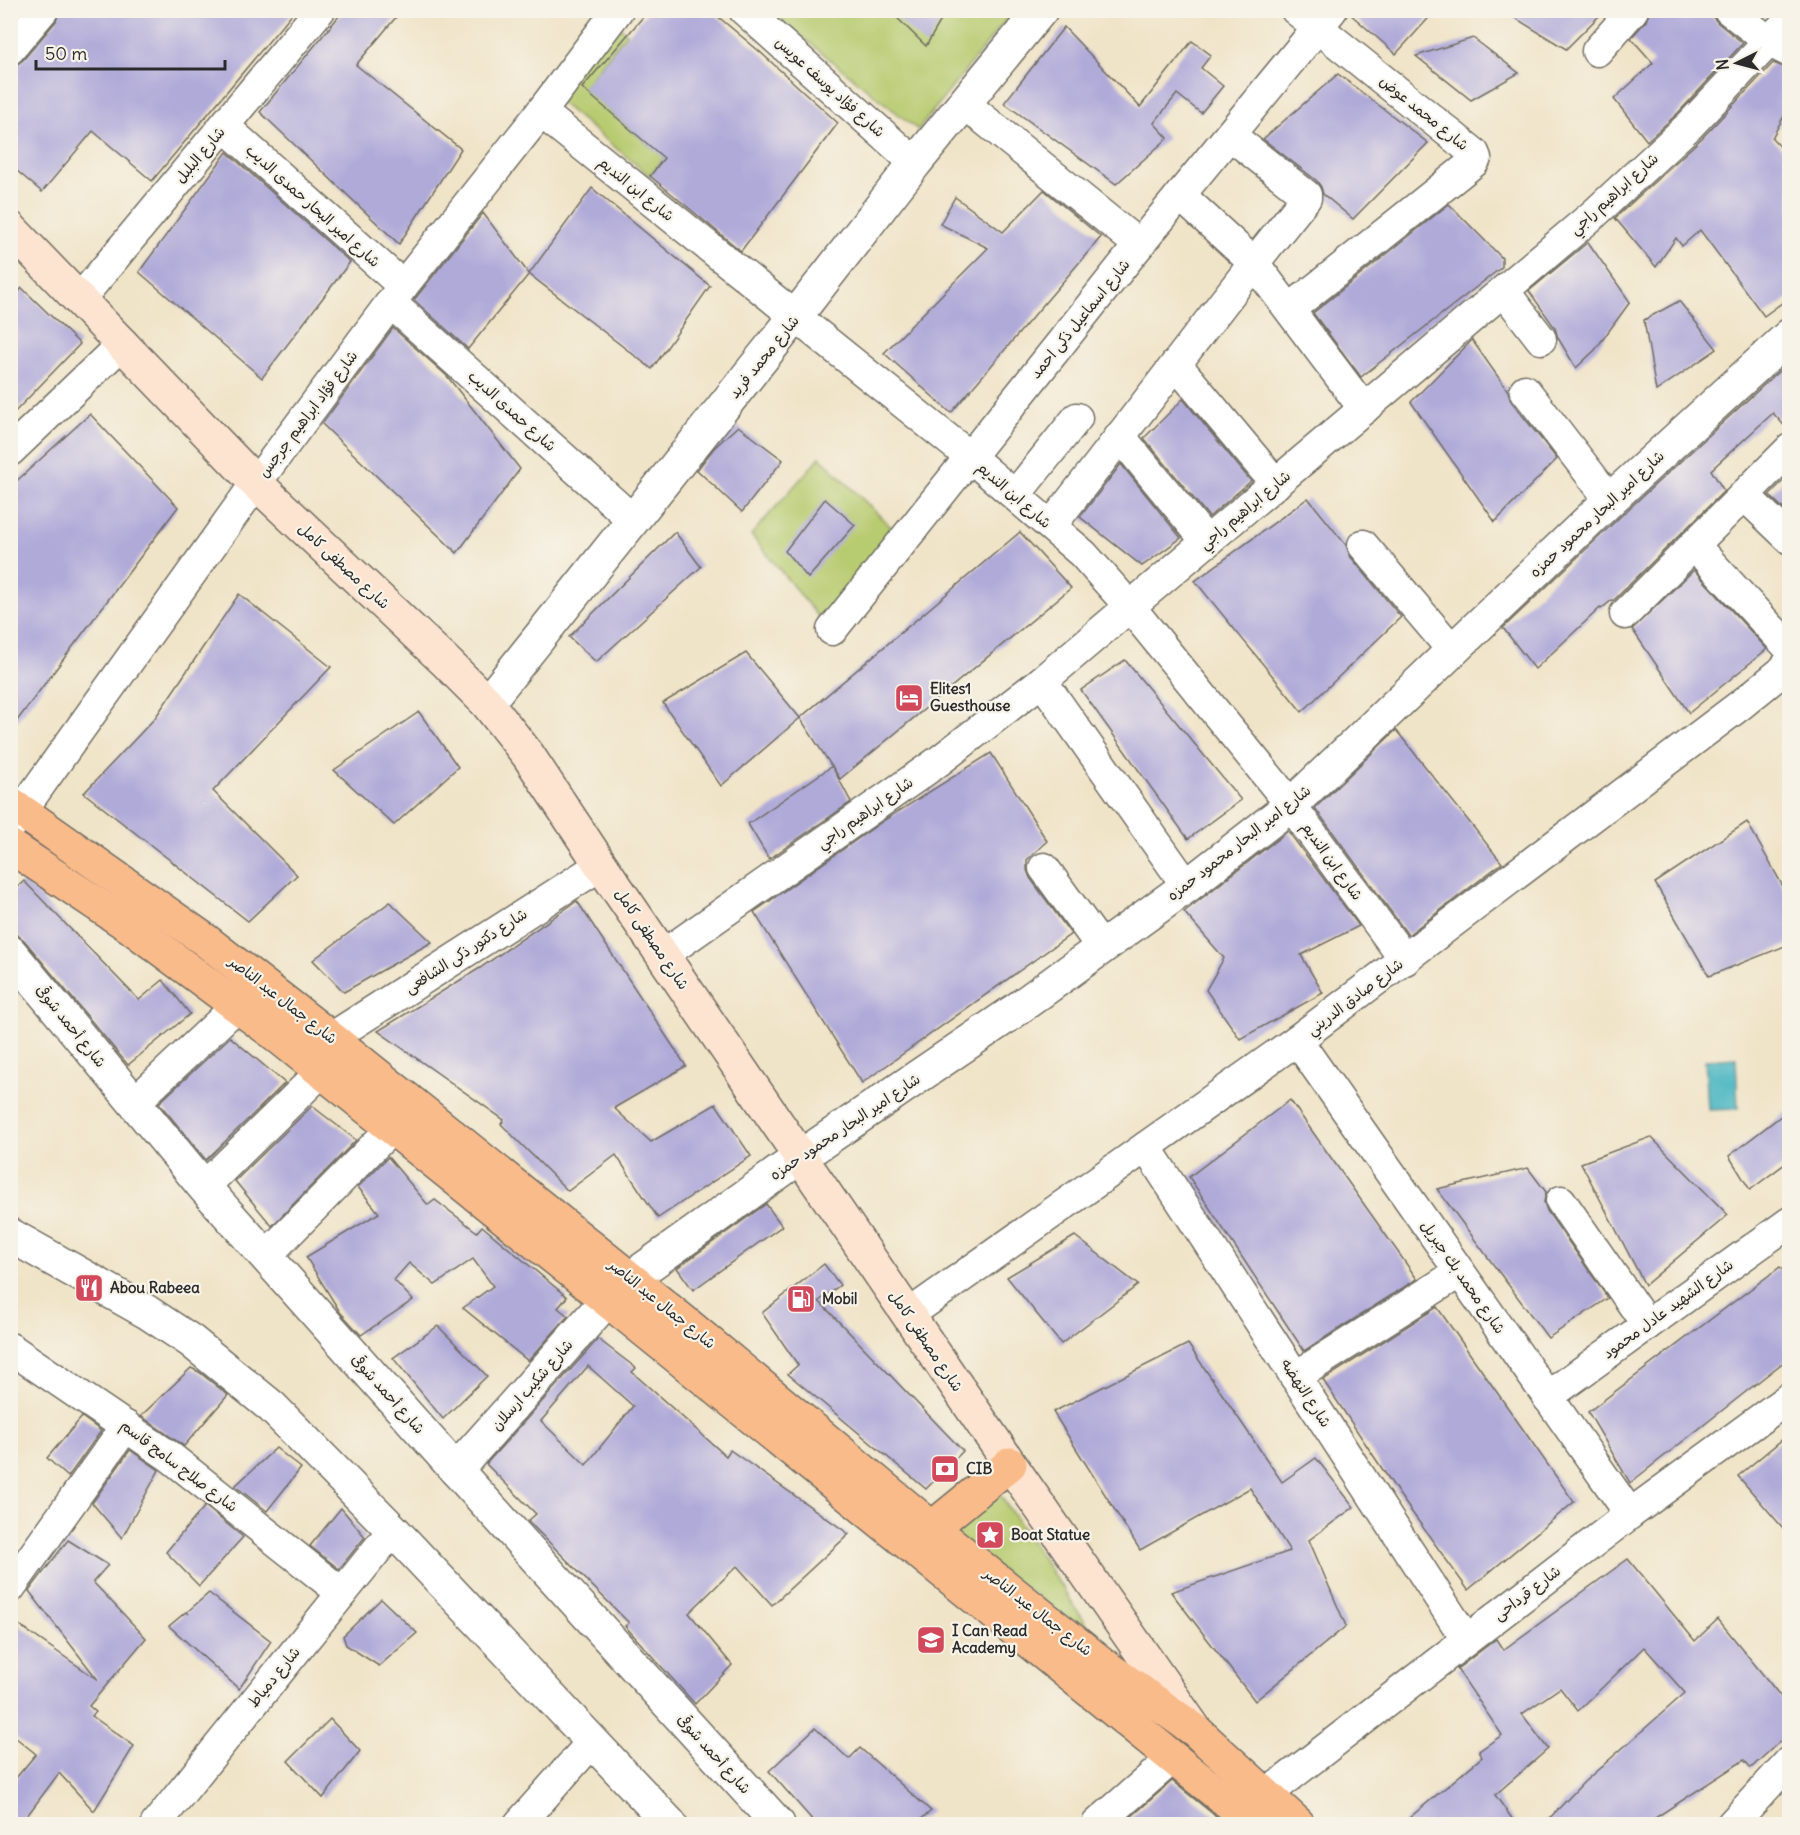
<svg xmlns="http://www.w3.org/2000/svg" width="1800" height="1835" viewBox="0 0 1800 1835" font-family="Delius,'Playpen Sans Arabic',sans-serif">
<rect width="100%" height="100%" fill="#f7f3e8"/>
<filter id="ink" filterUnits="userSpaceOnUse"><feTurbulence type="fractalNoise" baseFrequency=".0167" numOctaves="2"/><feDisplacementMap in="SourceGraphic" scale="12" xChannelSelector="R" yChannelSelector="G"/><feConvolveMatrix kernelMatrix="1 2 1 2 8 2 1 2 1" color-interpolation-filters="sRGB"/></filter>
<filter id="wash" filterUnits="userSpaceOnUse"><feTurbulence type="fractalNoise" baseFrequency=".008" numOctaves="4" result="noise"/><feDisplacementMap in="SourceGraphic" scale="24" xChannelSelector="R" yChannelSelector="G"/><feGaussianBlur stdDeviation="1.35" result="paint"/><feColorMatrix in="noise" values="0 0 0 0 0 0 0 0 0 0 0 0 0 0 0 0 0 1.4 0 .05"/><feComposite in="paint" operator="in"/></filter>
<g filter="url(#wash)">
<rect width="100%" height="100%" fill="#f0e4c8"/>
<g fill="#b7cb6f" stroke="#717b4d" stroke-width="1.5">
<path d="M770 11H1013L918 130Z"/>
<path d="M610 19 627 33 583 88 650 146 665 157 650 176 550 94Z"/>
<path d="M820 457 897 533 825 625 751 535Z"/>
<path d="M994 1486 1095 1637 950 1534Z"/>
</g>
<path fill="#47b5c1" stroke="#397076" stroke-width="1.5" d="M1736 1058 1738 1109 1708 1110 1705 1060Z"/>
<g id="blocks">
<g fill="#b0aad9" fill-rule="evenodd">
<path d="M60 10H295L152 181 93 131 42 192 10 165V66L16 65 23 60 56 21Z"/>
<path d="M344 10H402L356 65 461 149 399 244 260 112Z"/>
<path d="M649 10H710L759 51 838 123 741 251 650 176 664 158 582 88Z"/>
<path d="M889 10H947L926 46Z"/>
<path d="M1349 10H1436L1396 54 1349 13Z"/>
<path d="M1502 10H1605L1566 49Z"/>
<path d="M1650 10H1712L1713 17 1718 23 1743 43 1678 113 1647 141 1614 99 1653 63 1631 38 1646 21Z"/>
<path d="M1064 27 1140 107 1192 41 1211 55 1201 68 1223 86 1201 113 1177 94 1154 123 1168 138 1116 184 1004 103Z"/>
<path d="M1473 38 1519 73 1471 100 1416 56Z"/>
<path d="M1773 63 1790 69V105L1772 138 1790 157V297L1764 316 1700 230 1682 246 1676 238 1656 267 1615 218 1702 138Z"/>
<path d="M1338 74 1428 143 1353 219 1323 194 1321 187 1317 181 1263 139Z"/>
<path d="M227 152 350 262 262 378 139 272Z"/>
<path d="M592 188 710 286 652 369 529 274Z"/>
<path d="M1044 190 1101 237 951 413 884 353 988 248 940 224 955 197 1003 232Z"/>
<path d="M1449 204 1502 258V267L1361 377 1313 313Z"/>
<path d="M483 213 529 274 468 349 414 300Z"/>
<path d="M1588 242 1630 302 1595 350 1576 368 1558 338 1555 328 1529 291Z"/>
<path d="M22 288 80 344 10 417V301Z"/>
<path d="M1679 301 1717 349 1656 391 1644 320Z"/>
<path d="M393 328 447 376 520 469 457 553 322 424Z"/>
<path d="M1472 340 1508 391 1511 401 1557 459 1495 522 1411 402Z"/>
<path d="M1790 361V432L1773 413 1711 470 1724 491 1613 601 1612 600 1601 609 1600 608 1535 669 1503 628 1623 514Z"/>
<path d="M1183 399 1251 481 1209 517 1144 438Z"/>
<path d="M90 414 178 507 10 730V487Z"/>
<path d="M738 426 783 460 742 512 697 470 714 448Z"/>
<path d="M1121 464 1181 538 1142 566 1080 517Z"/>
<path d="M1790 474V515L1769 495Z"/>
<path d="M1308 498 1346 545 1350 556 1401 617 1302 712 1195 581Z"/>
<path d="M825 499 855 525 808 578 785 551Z"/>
<path d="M675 532 701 567 596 662 569 637Z"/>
<path d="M1020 532 1071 588 840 779 800 718Z"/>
<path d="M1694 570 1767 649 1689 713 1632 629Z"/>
<path d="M239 594 331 667 213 791 297 875 248 921 84 793 155 718Z"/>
<path d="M746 653 800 718 721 786 663 703Z"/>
<path d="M1125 660 1241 800 1188 839 1081 690Z"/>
<path d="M419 712 458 767 394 825 334 770Z"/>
<path d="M1396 730 1502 863 1408 935 1315 808Z"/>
<path d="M991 753 1047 841 1027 860V870L1030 878 1071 934 862 1083 754 912 883 821Z"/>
<path d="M832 766 851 802 769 859 748 824Z"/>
<path d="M1747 822 1790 899V944L1709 976 1655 883Z"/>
<path d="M1288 831 1359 926 1301 955 1323 993 1240 1039 1206 990 1224 958 1184 912Z"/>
<path d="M24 881 139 1000 163 980 190 1014 128 1065 24 940 17 935 10 934V894Z"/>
<path d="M577 901 686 1066 614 1108 651 1142 716 1104 751 1156 658 1218 616 1155 568 1191 501 1124 504 1120 378 1031 480 968Z"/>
<path d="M390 902 432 942 344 992 313 960Z"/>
<path d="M230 1037 285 1083 206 1160 159 1103Z"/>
<path d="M1290 1100 1417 1279 1304 1351 1189 1177Z"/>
<path d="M312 1106 356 1140 272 1226 235 1181Z"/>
<path d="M1790 1109V1160L1750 1190 1729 1156Z"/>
<path d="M1651 1137 1728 1215 1645 1285 1581 1163Z"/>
<path d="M388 1157 428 1205 435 1200 477 1232 482 1226 567 1297 558 1308 568 1316 528 1361 463 1308 493 1286 473 1259 435 1285 409 1263 394 1280 413 1300 361 1335 340 1312 306 1257 379 1213 358 1187Z"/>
<path d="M1528 1168 1546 1192 1544 1202 1547 1211 1608 1298 1548 1338 1437 1189Z"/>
<path d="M766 1204 782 1226 693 1290 677 1268Z"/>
<path d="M1075 1236 1138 1285 1061 1344 1007 1277Z"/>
<path d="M824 1264 840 1285 819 1301 963 1451 926 1489 788 1374 798 1365 762 1313Z"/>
<path d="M1780 1267 1790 1276V1357L1630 1483 1588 1412Z"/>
<path d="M1437 1307 1574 1502 1468 1590 1401 1497 1323 1380Z"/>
<path d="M438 1326 487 1376 443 1419 393 1358Z"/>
<path d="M598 1339 636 1368 632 1372 726 1456 730 1450 849 1534 772 1605 737 1566 689 1613 732 1665 695 1704 625 1626 629 1623 528 1521 536 1514 486 1464ZM588 1366 633 1406 586 1465 541 1421Z"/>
<path d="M1188 1344 1282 1482 1316 1458 1354 1507 1309 1540 1346 1626 1255 1701 1171 1592 1290 1551 1250 1488 1140 1550 1053 1412Z"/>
<path d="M191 1368 199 1372 228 1395 184 1446 141 1416Z"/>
<path d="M82 1417 101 1431 68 1477 47 1458Z"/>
<path d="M1790 1433V1536L1738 1476Z"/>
<path d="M276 1448 301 1468 267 1511 235 1486Z"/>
<path d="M130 1450 159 1470 122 1538 92 1503Z"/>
<path d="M205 1506 243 1537 199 1586 166 1552Z"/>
<path d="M341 1508 365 1537 339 1569 310 1546Z"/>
<path d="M68 1540 108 1565 93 1582 146 1638 89 1706 96 1712 92 1716 134 1746 94 1811 59 1773 21 1824H10V1785L36 1754 10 1733V1619L98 1680 29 1591Z"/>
<path d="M1628 1559 1695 1641 1718 1619 1790 1708V1732L1751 1768 1744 1760 1646 1824H1544L1584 1782 1685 1693 1644 1647 1578 1711 1560 1688 1522 1714 1548 1749 1495 1795 1516 1824H1402L1482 1757 1479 1751 1502 1735 1457 1669 1496 1639 1503 1650Z"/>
<path d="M209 1593 271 1641 239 1689 169 1626 186 1612 189 1614 187 1612Z"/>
<path d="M381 1599 417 1633 379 1666 346 1645 343 1636Z"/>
<path d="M330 1719 360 1751 323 1798 288 1761Z"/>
<path d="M815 1728 849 1759 860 1748 931 1811 915 1824H816L769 1771Z"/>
<path d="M1172 1781 1213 1814 1222 1824H1123Z"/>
</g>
</g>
</g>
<g filter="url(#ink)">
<use href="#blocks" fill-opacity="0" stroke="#706c62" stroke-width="1.5"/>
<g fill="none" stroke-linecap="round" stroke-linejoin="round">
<g stroke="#706c62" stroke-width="33">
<g id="minor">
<path d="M744 10 915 163"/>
<path d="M1729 10 1770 42 1790 52"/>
<path d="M10 49 43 10"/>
<path d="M1597 51 1633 10"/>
<path d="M965 104 1139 245"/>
<path d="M541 112 969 456 1083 554 1130 607 1291 805 1405 960"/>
<path d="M224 126 403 286"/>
<path d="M1180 195 1254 263 1364 409"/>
<path d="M1504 291 1541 339"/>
<path d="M80 299 320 10"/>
<path d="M391 303 633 520"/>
<path d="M1290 309 1474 162 1476 158 1474 153 1296 10"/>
<path d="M1176 364 1276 484"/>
<path d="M1525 390 1610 500"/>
<path d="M1120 436 1207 542"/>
<path d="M10 451 123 343"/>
<path d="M1016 494 1077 418"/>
<path d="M1744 495 1790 539"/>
<path d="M1051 526 1254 263 1306 198V195L1230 135"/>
<path d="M1363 545 1453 651"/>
<path d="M1694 545 1790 649"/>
<path d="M1625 614 1790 449"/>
<path d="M832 630 1139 245 1332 10"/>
<path d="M1042 681 1187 886"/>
<path d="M10 827 256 483 403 286 541 112 618 10"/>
<path d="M1044 868 1102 948"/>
<path d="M663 955 939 761 1042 681 1594 214 1690 125 1790 19"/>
<path d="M331 1038 601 865"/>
<path d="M1297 1040 1630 1514"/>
<path d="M134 1103 237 1006"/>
<path d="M1146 1147 1466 1639"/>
<path d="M204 1187 321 1072"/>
<path d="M1561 1201 1647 1325"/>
<path d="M266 1256 392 1128"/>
<path d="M908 1315 1297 1040 1743 703 1781 672 1790 662"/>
<path d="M10 1348 169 1456 342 1593"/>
<path d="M1295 1377 1460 1272"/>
<path d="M1547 1397 1790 1222"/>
<path d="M10 1588 126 1426"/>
<path d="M1267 1794 1630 1514 1790 1397"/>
<path d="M156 1824 393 1530"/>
<path d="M519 1824 592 1742"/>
<path d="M1097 1824 1173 1758"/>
<path d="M1732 1824 1790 1761"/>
</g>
</g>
<g stroke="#706c62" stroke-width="36">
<g id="tertiary">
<path d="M487 703 795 317 915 163 1041 10"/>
<path d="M10 952 204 1187 456 1470 778 1824"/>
<path d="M10 1235 147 1312 191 1341 272 1407 393 1530 670 1824"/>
<path d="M631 1278 800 1157 1013 1012 1187 886 1291 805 1610 500 1790 335"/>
<path d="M456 1470 607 1300"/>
</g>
</g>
<g stroke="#706c62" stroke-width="36">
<path id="secondary" d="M10 228 256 483 447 663 487 703 528 755 601 865 1010 1464 1194 1728"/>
</g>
<g stroke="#706c62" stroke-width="36">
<g id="primary">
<path d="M10 803 205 940 331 1038 688 1325 932 1528 1105 1666 1196 1731 1298 1824"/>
<path d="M10 846 131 927 275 1034 607 1300 1225 1800 1252 1824"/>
<path d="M919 1544 932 1528 1010 1464"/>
</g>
</g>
<use href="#minor" stroke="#fff" stroke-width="30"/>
<use href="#tertiary" stroke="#fff" stroke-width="33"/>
<use href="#secondary" stroke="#fde4d1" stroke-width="33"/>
<use href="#primary" stroke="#fabb8b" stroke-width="33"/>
</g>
</g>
<defs>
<g id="hotel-square" transform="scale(1.5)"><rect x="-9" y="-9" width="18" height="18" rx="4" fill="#d1495b" stroke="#f7f3e8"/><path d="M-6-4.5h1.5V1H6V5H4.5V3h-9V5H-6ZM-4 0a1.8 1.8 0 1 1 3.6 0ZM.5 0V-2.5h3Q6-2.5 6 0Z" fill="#fff"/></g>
<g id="restaurant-square" transform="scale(1.5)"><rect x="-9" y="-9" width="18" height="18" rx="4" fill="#d1495b" stroke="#f7f3e8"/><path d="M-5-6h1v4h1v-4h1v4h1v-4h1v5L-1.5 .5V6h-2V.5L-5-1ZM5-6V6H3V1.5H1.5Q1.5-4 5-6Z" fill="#fff"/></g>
<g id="fuel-square" transform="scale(1.5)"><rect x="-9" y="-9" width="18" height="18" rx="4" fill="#d1495b" stroke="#f7f3e8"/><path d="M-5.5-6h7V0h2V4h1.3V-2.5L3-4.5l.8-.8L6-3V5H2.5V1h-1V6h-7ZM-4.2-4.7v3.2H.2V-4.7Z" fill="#fff"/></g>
<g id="bank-square" transform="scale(1.5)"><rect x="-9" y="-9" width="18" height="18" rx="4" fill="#d1495b" stroke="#f7f3e8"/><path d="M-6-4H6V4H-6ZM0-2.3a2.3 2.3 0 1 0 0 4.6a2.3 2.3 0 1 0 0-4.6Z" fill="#fff"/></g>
<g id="sight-square" transform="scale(1.5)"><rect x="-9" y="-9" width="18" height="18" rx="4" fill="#d1495b" stroke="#f7f3e8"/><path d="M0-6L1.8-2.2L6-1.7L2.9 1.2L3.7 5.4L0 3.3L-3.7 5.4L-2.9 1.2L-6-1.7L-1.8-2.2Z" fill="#fff"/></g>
<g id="school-square" transform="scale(1.5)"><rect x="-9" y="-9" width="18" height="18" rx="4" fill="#d1495b" stroke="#f7f3e8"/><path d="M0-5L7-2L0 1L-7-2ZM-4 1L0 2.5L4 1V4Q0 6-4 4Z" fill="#fff"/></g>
</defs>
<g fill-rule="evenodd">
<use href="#hotel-square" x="909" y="698"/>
<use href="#restaurant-square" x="89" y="1288"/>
<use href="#fuel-square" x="801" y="1299"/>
<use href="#bank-square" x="945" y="1469"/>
<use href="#sight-square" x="990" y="1535"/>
<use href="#school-square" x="931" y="1640"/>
</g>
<g text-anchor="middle" stroke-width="4.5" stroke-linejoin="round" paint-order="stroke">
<g font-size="15" fill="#2b2b2b" stroke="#f7f3e8">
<text transform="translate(830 87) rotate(42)" y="5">شارع فؤاد يوسف عويس</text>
<text transform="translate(1424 113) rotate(39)" y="5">شارع محمد عوض</text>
<text transform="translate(200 155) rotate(-50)" y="5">شارع البلبل</text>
<text transform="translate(636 189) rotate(39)" y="5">شارع ابن النديم</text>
<text transform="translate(1614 194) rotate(-42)" y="5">شارع ابراهيم راجي</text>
<text transform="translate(313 206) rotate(42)" y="5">شارع امير البحار حمدى الديب</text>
<text transform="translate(1080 319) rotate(-51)" y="5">شارع اسماعيل ذكى احمد</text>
<text transform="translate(764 357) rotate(-51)" y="5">شارع محمد فريد</text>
<text transform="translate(512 411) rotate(42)" y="5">شارع حمدى الديب</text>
<text transform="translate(308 414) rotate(-53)" y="5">شارع فؤاد ابراهيم جرجس</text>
<text transform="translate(1014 495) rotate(41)" y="5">شارع ابن النديم</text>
<text transform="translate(1245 510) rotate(-40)" y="5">شارع ابراهيم راجي</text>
<text transform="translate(1597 514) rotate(-43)" y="5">شارع امير البحار محمود حمزه</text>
<text transform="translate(344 566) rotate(43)" y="5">شارع مصطفى كامل</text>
<text transform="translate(865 813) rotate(-35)" y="5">شارع ابراهيم راجي</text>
<text transform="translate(1239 843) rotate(-38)" y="5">شارع امير البحار محمود حمزه</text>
<text transform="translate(1332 861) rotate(54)" y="5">شارع ابن النديم</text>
<text transform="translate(652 939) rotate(56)" y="5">شارع مصطفى كامل</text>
<text transform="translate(466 951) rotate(-33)" y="5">شارع دكتور ذكى الشافعى</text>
<text transform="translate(1355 997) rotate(-37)" y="5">شارع صادق الدريني</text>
<text transform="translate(283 1000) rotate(38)" y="5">شارع جمال عبد الناصر</text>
<text transform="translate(71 1026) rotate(51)" y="5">شارع أحمد شوقى</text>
<text transform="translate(845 1127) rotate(-34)" y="5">شارع امير البحار محمود حمزه</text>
<text transform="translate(1463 1277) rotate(55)" y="5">شارع محمد بك جبريل</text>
<text transform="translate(662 1304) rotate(39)" y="5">شارع جمال عبد الناصر</text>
<text transform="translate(1668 1309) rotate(-36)" y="5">شارع الشهيد عادل محمود</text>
<text transform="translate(926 1341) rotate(56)" y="5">شارع مصطفى كامل</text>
<text transform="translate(532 1385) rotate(-49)" y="5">شارع شكيب ارسلان</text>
<text transform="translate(1306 1393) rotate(57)" y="5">شارع النهضه</text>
<text transform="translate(388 1394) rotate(48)" y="5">شارع أحمد شوقى</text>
<text transform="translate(179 1466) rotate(37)" y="5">شارع صلاح سامح قاسم</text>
<text transform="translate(1527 1593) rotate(-37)" y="5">شارع قرداحى</text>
<text transform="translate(1038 1612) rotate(38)" y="5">شارع جمال عبد الناصر</text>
<text transform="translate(274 1677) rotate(-51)" y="5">شارع دمياط</text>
<text transform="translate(714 1754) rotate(48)" y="5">شارع أحمد شوقى</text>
</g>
<g font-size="15" font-weight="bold" fill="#2b2b2b" stroke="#f7f3e8" text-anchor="start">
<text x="930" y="694">Elites1<tspan x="930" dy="17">Guesthouse</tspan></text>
<text x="110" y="1293">Abou Rabeea</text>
<text x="822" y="1304">Mobil</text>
<text x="966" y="1474">CIB</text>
<text x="1011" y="1540">Boat Statue</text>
<text x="952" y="1636">I Can Read<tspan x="952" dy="17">Academy</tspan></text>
</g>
</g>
<rect width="1800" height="1835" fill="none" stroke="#f7f3e8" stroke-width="36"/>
<g transform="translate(1737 63) rotate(264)" stroke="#f7f3e8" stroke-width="4.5" paint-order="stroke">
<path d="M0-4.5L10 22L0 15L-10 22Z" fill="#2b2b2b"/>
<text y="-9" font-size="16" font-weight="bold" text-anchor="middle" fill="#2b2b2b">N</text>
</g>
<path d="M36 60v9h189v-9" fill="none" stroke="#2b2b2b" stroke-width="3"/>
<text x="45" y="60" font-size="18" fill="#2b2b2b" stroke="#f7f3e8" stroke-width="4.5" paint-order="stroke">50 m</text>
</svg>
